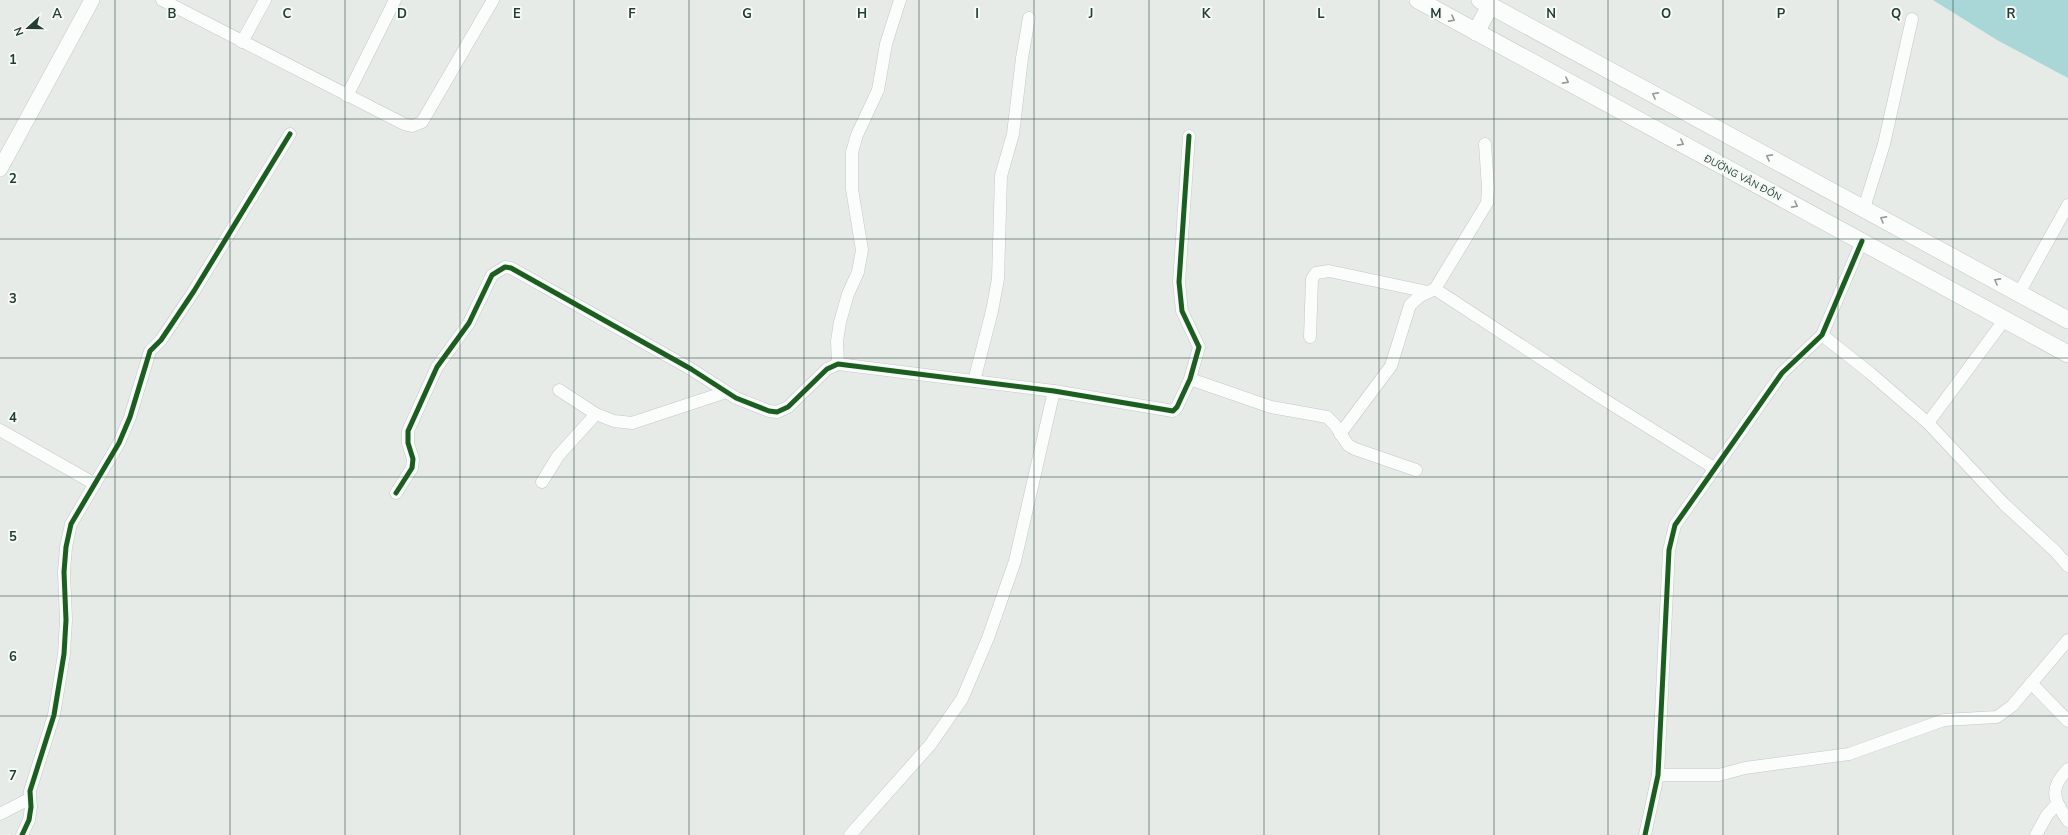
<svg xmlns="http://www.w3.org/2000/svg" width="2068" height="835" viewBox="0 0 2068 835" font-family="'Nunito Sans',sans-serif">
<rect width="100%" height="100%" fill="#e6ebe8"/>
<path fill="#a9d6d6" d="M1933 0H2068V78L1997 40Z"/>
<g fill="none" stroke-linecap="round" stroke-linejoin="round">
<g stroke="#c3c8c5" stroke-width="13">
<g id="minor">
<path d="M162 0 404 124 412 126 422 122 493 0"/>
<path d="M242 42 265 0"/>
<path d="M347 96 395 0"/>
<path d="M1864 208 1884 144 1912 19"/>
<path d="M1435 289 1600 397 1714 468"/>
<path d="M2019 293 2068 205"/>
<path d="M1822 335 1870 373 1928 423 2004 504 2055 551 2068 566"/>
<path d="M1310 337 1312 279 1316 273 1329 271 1428 292"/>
<path d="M838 364 837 341 840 322 848 294 858 272 862 250 852 189V152L857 135 878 90 886 44 900 0"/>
<path d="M1190 379 1271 407 1327 417 1335 425 1348 445 1355 449 1416 470"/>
<path d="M974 381 992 311 998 279 1001 176 1013 134 1022 58 1029 18"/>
<path d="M559 390 596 414 614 421 632 423 726 392"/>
<path d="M1928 423 2005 319"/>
<path d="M0 430 95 484"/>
<path d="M1340 434 1391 366 1410 305 1420 296 1435 289 1487 203 1488 188 1485 144"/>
<path d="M542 482 558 456 596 414"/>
<path d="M396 493 412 468 413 459 408 443V431L437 367 469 323 492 275 505 267 511 268 691 369 736 398 769 411 777 412 788 407 827 369 838 364 1054 391 1173 411 1177 407 1190 379 1199 347 1182 311 1179 282 1189 136"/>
<path d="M2031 683 2068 721"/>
<path d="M2068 769C2048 789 2054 800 2068 821"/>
<path d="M1658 775H1719L1745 768 1849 754 1944 720 1997 717 2012 706 2068 640"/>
<path d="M0 814 29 799"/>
<path d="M22 835 29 820 31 807 30 791 54 715 64 654 66 620 64 572 66 547 71 524 119 443 130 417 150 351 161 340 194 291 290 134"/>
<path d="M850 835 930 745 962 699 988 638 1015 561 1054 391"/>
<path d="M1645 835 1658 775 1669 550 1675 525 1782 373 1822 335 1862 241"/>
<path d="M2036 835 2047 815 2057 804"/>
</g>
</g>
<g stroke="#c3c8c5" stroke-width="16">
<path id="tertiary" d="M0 169 92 0"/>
</g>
<g stroke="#c2c8c5" stroke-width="18">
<g id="secondary">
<path d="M1418 0 2068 354"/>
<path d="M1480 0 2068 320"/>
<path d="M1476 32 1490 6"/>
</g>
</g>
<use href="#minor" stroke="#fbfcfc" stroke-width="12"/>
<use href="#tertiary" stroke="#fbfcfc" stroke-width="15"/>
<use href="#secondary" stroke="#fbfcfc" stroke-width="17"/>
<g stroke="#f5faf7" stroke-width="8">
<g id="cycleway">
<path d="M396 493 412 468 413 459 408 443V431L437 367 469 323 492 275 505 267 511 268 691 369 736 398 769 411 777 412 788 407 827 369 838 364 1054 391 1173 411 1177 407 1190 379 1199 347 1182 311 1179 282 1189 136"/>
<path d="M22 835 29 820 31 807 30 791 54 715 64 654 66 620 64 572 66 547 71 524 119 443 130 417 150 351 161 340 194 291 290 134"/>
<path d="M1645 835 1658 775 1669 550 1675 525 1782 373 1822 335 1862 241"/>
</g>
</g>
<use href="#cycleway" stroke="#1b5e20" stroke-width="5"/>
</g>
<defs><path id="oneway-chevron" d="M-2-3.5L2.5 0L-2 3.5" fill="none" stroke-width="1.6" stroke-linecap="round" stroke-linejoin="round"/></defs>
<g stroke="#909d98">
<use href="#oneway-chevron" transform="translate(1452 19) rotate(28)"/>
<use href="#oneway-chevron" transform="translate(1566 81) rotate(28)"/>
<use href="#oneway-chevron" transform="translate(1655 95) rotate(-152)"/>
<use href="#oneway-chevron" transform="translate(1681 143) rotate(28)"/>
<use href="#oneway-chevron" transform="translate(1769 157) rotate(-152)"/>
<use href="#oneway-chevron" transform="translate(1795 205) rotate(28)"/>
<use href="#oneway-chevron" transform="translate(1883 219) rotate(-151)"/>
<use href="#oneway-chevron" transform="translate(1997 281) rotate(-151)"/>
</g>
<path fill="none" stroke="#243e34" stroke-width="1" stroke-opacity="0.55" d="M115 0V835M230 0V835M345 0V835M460 0V835M574 0V835M689 0V835M804 0V835M919 0V835M1034 0V835M1149 0V835M1264 0V835M1379 0V835M1494 0V835M1608 0V835M1723 0V835M1838 0V835M1953 0V835M0 119H2068M0 239H2068M0 358H2068M0 477H2068M0 596H2068M0 716H2068"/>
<g text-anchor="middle" stroke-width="4" stroke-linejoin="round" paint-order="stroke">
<g font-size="10" fill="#243e34" stroke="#f5faf7">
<text transform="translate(1743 177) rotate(28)" y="4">ĐƯỜNG VÂN ĐỒN</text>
</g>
</g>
<g font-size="13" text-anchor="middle" font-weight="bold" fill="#243e34" stroke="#f5faf7" stroke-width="4" stroke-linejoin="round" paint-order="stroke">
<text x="57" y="18">A</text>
<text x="172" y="18">B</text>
<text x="287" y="18">C</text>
<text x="402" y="18">D</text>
<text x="517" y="18">E</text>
<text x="632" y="18">F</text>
<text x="747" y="18">G</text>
<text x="862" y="18">H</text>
<text x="977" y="18">I</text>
<text x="1091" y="18">J</text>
<text x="1206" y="18">K</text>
<text x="1321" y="18">L</text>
<text x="1436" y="18">M</text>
<text x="1551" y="18">N</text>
<text x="1666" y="18">O</text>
<text x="1781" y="18">P</text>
<text x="1896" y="18">Q</text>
<text x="2011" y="18">R</text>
<text x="13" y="64">1</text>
<text x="13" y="183">2</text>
<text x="13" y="303">3</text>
<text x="13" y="422">4</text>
<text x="13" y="541">5</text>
<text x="13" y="661">6</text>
<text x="13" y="780">7</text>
</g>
<g transform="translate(28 28) rotate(249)" stroke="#f5faf7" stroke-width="3" paint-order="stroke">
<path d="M0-3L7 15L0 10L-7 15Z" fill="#243e34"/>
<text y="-6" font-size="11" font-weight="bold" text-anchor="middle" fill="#243e34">N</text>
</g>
</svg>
